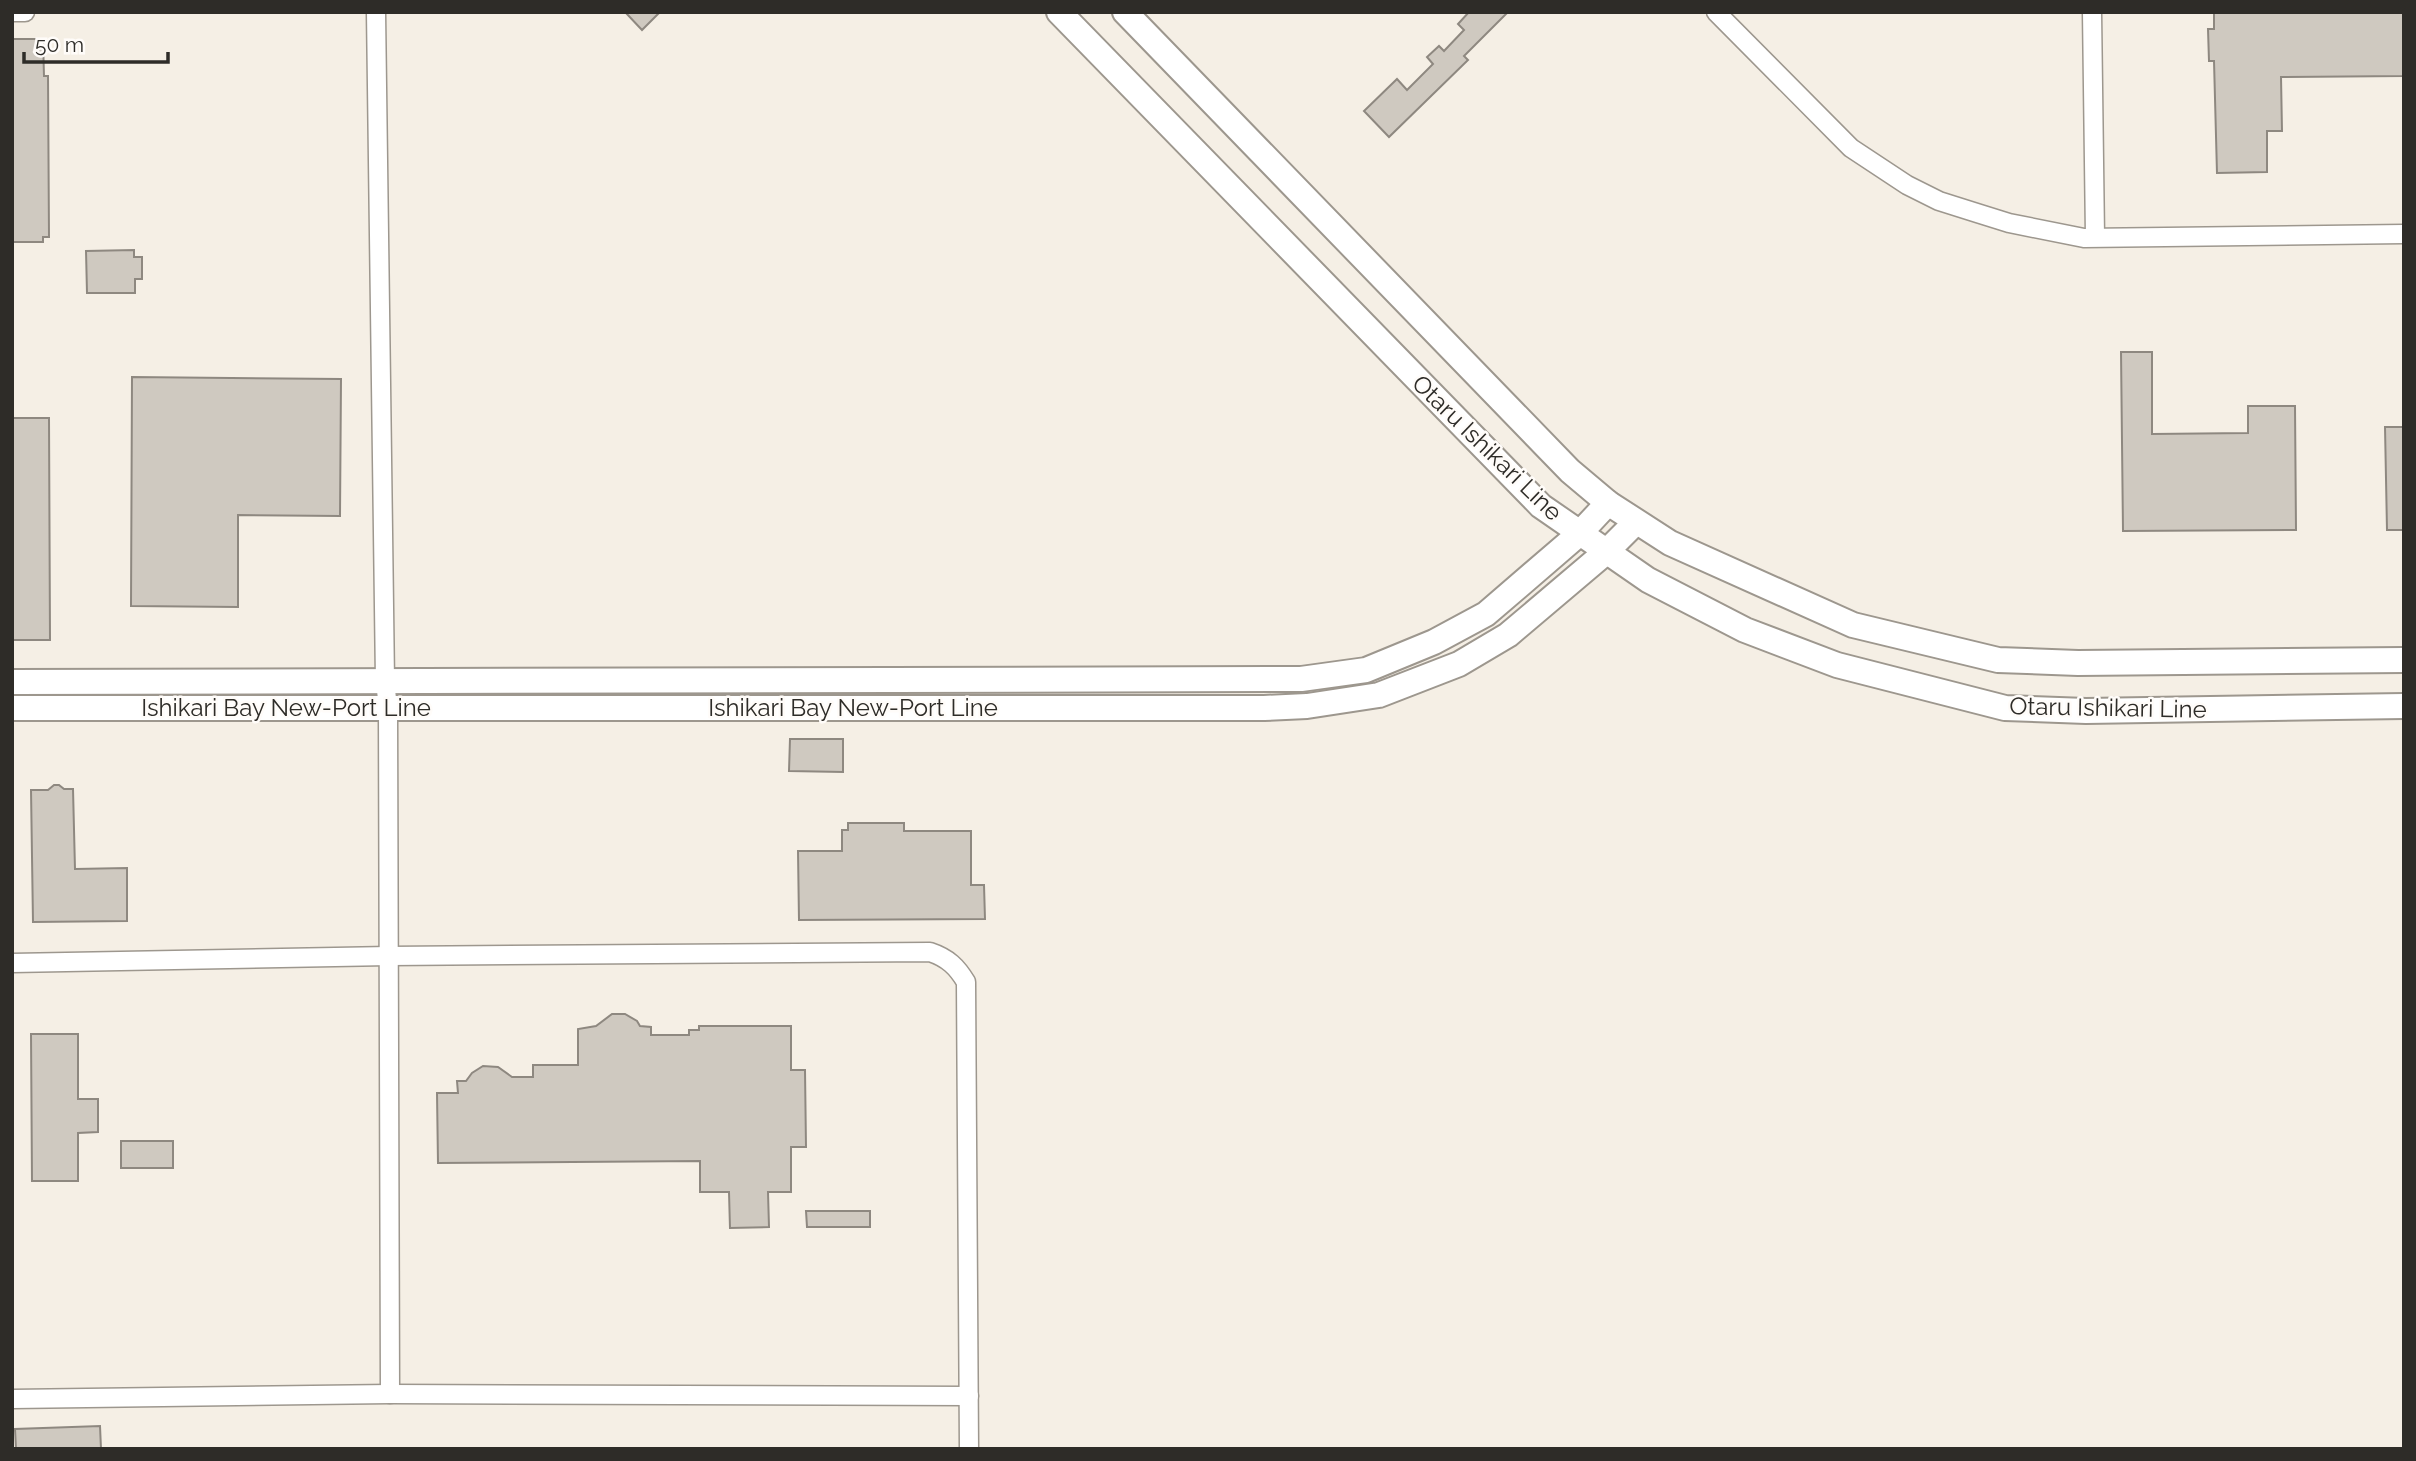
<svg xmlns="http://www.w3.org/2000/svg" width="2416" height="1461" viewBox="0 0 2416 1461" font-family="Raleway,sans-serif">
<rect width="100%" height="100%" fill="#f5efe5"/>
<g fill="#cfc9c0" stroke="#8e8880" stroke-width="2">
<path d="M625 12H660L642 30Z"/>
<path d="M1469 12H1508L1464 56 1468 60 1389 137 1364 111 1397 79 1407 90 1433 64 1427 57 1439 46 1444 51 1464 30 1458 24Z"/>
<path d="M2214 12H2404V76L2281 77 2282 131H2267V172L2217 173 2214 61H2209L2208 29H2214Z"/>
<path d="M12 39H43L44 76H48L49 237H43V242H12Z"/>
<path d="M134 250V257H142V279H135V293H87L86 251Z"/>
<path d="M2121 352H2152V434L2248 433V406H2295L2296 530 2123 531Z"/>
<path d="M132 377 341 379 340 516 238 515V607L131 606Z"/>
<path d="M12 418H49L50 640H12Z"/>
<path d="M2385 427H2404V530H2387Z"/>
<path d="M790 739H843V772L789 771Z"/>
<path d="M54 785H59L64 789H73L75 869 127 868V921L33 922 31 790H48Z"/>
<path d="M848 823H904V831H971V885H984L985 919 799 920 798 851H842V830H848Z"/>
<path d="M612 1014H625L637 1021 640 1026 651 1027V1035H689V1030H699V1026H791V1070H805L806 1147H791V1192H768L769 1227 730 1228 729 1192H700V1161L438 1163 437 1093H458L457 1081H466L472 1073 483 1066 498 1067 512 1077H533V1065H578V1029L596 1026Z"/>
<path d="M31 1034H78V1099H98V1132L78 1133V1181H32Z"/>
<rect x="121" y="1141" width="52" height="27"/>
<path d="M806 1211H870V1227H807Z"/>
<path d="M100 1426 101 1449H16L15 1429Z"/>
</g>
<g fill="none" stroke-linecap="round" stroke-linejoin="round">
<g stroke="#9d978e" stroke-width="21">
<g id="street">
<path d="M12 12H25"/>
<path d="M376 12 385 681 388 708 390 1394"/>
<path d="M1716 12 1851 148 1907 185 1939 201 1977 213 2009 223 2084 238 2404 234"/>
<path d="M2092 12 2095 237"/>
<path d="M12 963 389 956 930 952C948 958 957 967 966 982L969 1449"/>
<path d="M12 1399 390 1394 969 1396"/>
</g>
</g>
<g stroke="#9d978e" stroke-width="28">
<g id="secondary">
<path d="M1059 12 1541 506 1648 580 1745 630 1837 665 2005 708 2086 711 2404 706"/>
<path d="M1125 12 1570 471 1608 503 1670 543 1853 625 1998 660 2078 663 2404 660"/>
<path d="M12 682 1301 679 1366 670 1434 642 1486 614 1579 534 1608 503"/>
<path d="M12 708H1264L1307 706 1379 695 1459 664 1508 635 1606 552 1636 522"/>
</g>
</g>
<use href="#street" stroke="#fff" stroke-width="18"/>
<use href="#secondary" stroke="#fff" stroke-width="24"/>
</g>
<g text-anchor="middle" stroke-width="5" stroke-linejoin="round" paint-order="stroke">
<g font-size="24" fill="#2e2c28" stroke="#fffcf9">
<text transform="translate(1487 448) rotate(44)" y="8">Otaru Ishikari Line</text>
<text x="286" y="716">Ishikari Bay New-Port Line</text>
<text x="853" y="716">Ishikari Bay New-Port Line</text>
<text transform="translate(2108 708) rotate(1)" y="8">Otaru Ishikari Line</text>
</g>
</g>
<rect width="2416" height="1461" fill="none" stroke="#2e2c28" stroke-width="28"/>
<path d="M24 52v10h144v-10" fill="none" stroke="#2e2c28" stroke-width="3.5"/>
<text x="35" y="52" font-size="21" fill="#2e2c28" stroke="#fffcf9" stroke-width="5" paint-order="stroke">50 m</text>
</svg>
